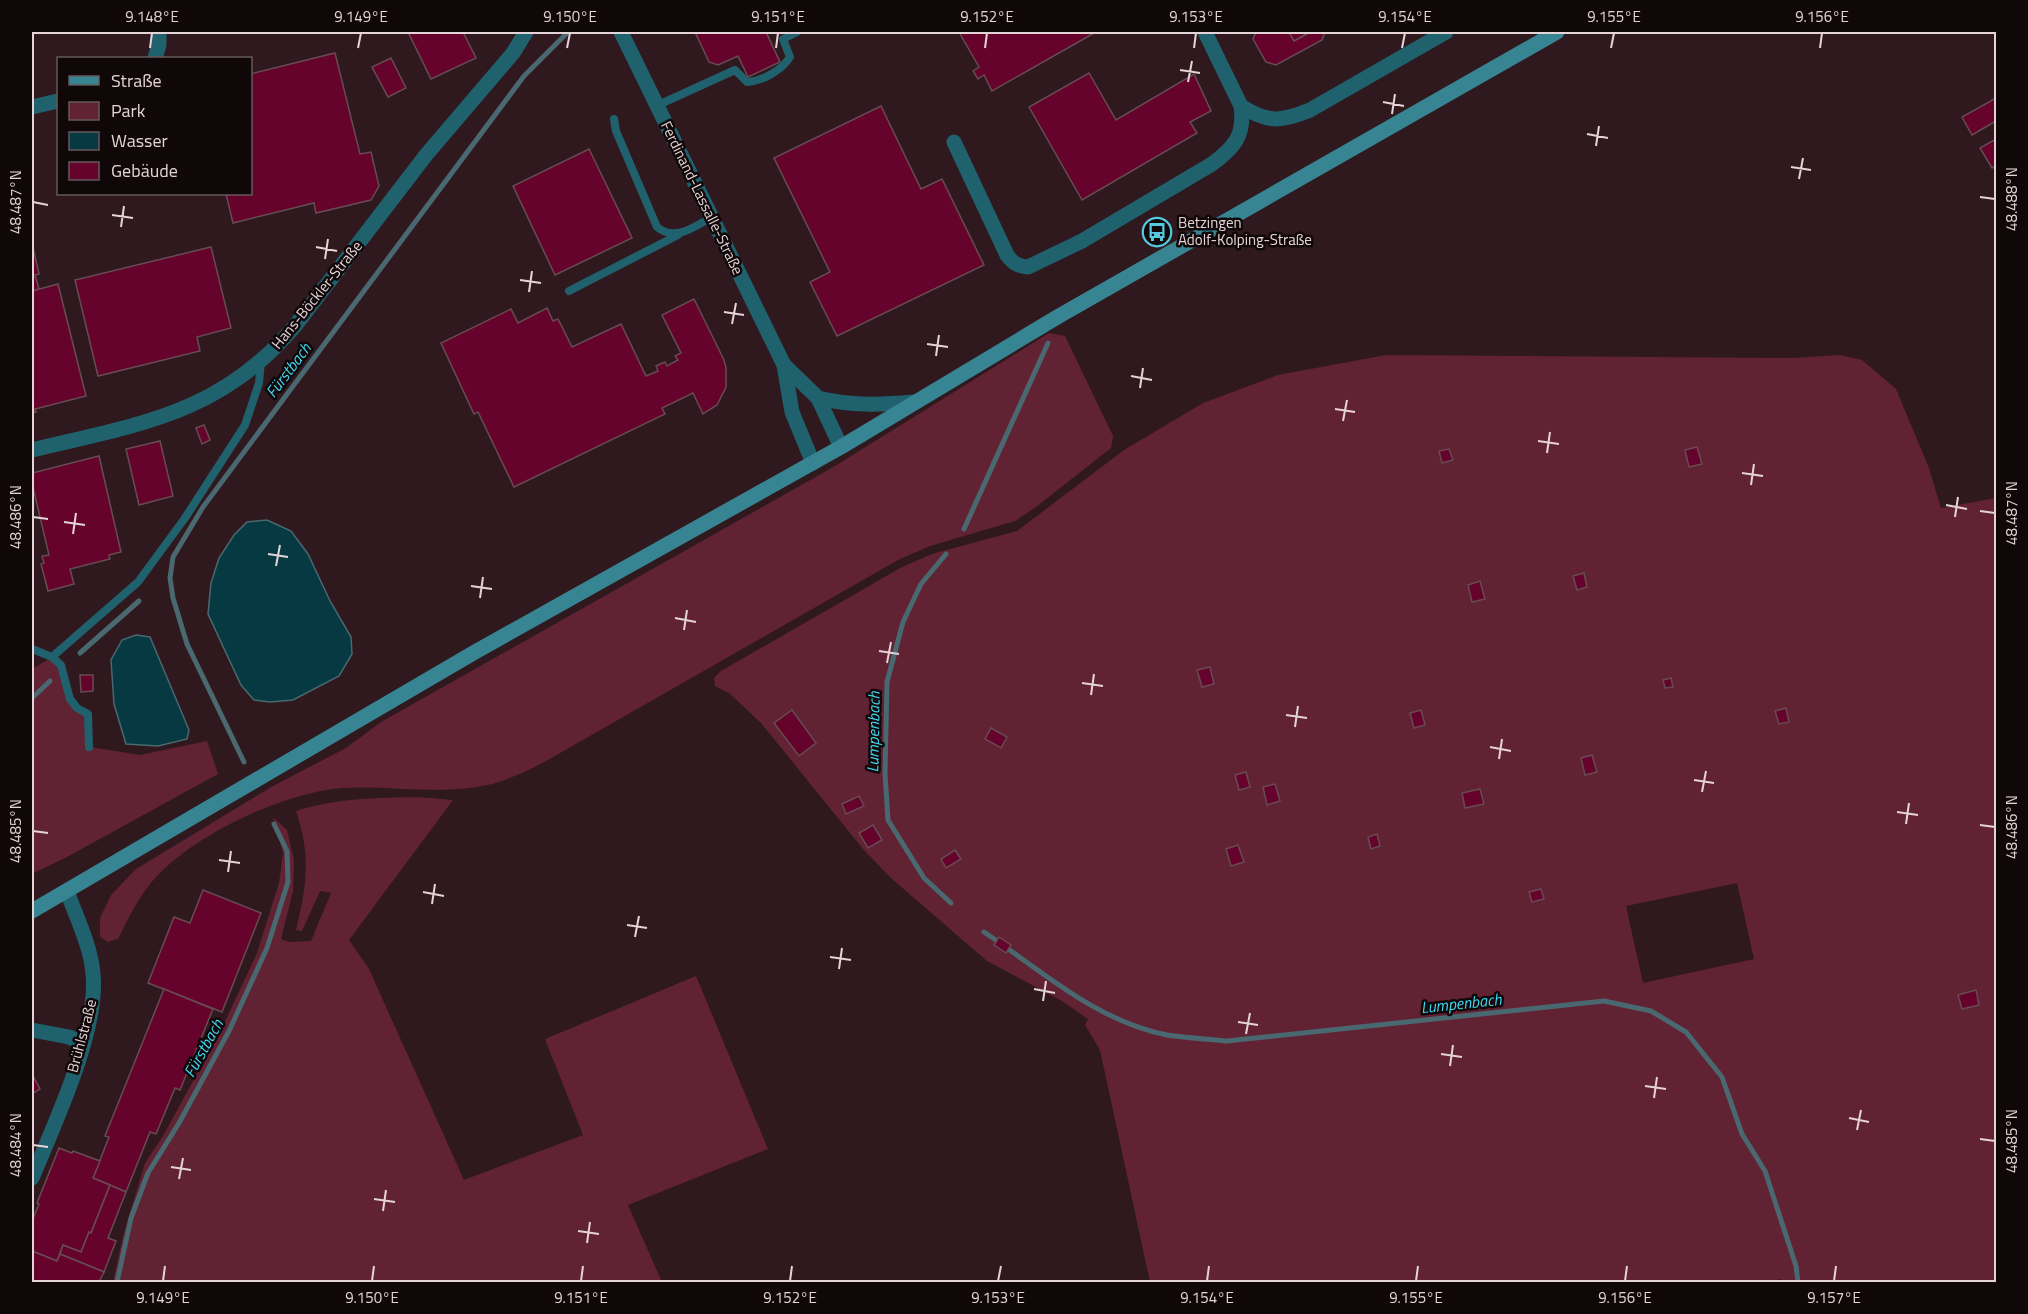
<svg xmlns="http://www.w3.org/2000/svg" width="2028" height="1314" viewBox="0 0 2028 1314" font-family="'Titillium Web',sans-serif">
<rect width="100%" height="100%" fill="#2f191e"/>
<g fill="#612234" fill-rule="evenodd">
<path d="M1049 333 1065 336 1113 436 1111 448 1036 507 1015 521 930 546 898 560 546 761C529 770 511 779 492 784 443 796 391 785 342 788 281 793 188 837 150 884 137 900 127 921 118 939L108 942 100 937V918L111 895 136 869 273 786 346 748 381 722 835 466Z"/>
<path d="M1386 355 1791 358 1840 355 1862 360 1896 389 1929 468 1941 508 1996 498V1282H1782L1781 1279 1761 1282H1150L1100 1050 1085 1025 1088 1019 1062 1001 987 961 892 879 863 849 761 723 729 693 715 686 714 678 721 671 902 567 932 554 1017 531 1124 450 1203 403 1278 375ZM1737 883 1754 959 1643 983 1626 906Z"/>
<path d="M52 657 61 665 70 699 88 714 90 747 140 755 207 741 218 774 67 857 32 874V669Z"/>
<path d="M417 797 453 800 349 940 369 969 464 1180 583 1135 545 1039 696 976 768 1149 628 1205 662 1282H113L123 1236 145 1163 163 1136 223 1026 257 953 279 883 283 853 273 817 287 830 294 860 293 891 281 939 289 942 311 941 331 893 320 891 302 931 296 930C307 884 311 856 296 811 336 798 376 798 417 797Z"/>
</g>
<g fill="#063942" stroke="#49686f" stroke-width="1.5">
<path d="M267 520 291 531 308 554 330 601 351 637 352 654 339 676 293 700 270 702 254 700 241 685 208 614 211 583 219 558 234 535 247 522Z"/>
<path d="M136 635 150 637 189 730 187 739 158 746 126 744 114 704 111 660 122 640Z"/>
</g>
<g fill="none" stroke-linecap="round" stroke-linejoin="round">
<g stroke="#49686f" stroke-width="5">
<path d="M964 529 1048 343"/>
<path d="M946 554 921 584 903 622 887 682 885 774 888 820 924 878 951 903"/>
<path d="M80 653 139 601"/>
<path d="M32 698 50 681"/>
<path d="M244 762 187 644 173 598 170 578 173 557 203 507 524 76 568 32"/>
<path d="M984 932C1042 971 1096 1021 1167 1035 1187 1038 1207 1039 1227 1041L1604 1001 1651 1011 1686 1032 1722 1077 1742 1134 1765 1171 1796 1266 1798 1282"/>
<path d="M117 1282 131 1218 148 1173 179 1123 229 1031 267 948 288 882 287 851 274 824"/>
</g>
</g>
<g fill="#66032d" stroke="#664c52" stroke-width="1.5">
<path d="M408 32H463L476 58 431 79Z"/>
<path d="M695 32H766L780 62 748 77 738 56 718 65 709 62Z"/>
<path d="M959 32H1096L992 91 984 75 978 79 973 71 979 67Z"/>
<path d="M1256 32H1289L1294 41 1310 32H1325L1322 40 1276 65 1266 62 1253 39Z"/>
<path d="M1289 32H1310L1294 41Z"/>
<path d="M335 53 360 154 371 152 379 186 371 200 316 213 314 203 233 223 226 194H250V74Z"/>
<path d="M391 58 406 88 388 97 372 67Z"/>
<path d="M1089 73 1116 120 1194 74 1211 111 1190 122 1197 133 1082 200 1029 107Z"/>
<path d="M1996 98V121L1972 135 1962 117Z"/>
<path d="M881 106 921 189 942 179 984 265 837 336 810 282 830 272 774 158Z"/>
<path d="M1996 139V166L1992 168 1980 148Z"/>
<path d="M589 149 632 238 555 275 513 186Z"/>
<path d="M32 243 39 274 35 275 39 289 32 291Z"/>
<path d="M211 247 231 328 197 337 200 351 98 376 75 280Z"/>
<path d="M58 284 86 396 35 409 36 412 32 413V291Z"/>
<path d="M694 299 724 360 726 368V387L717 405 703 414 693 393 662 408 665 414 514 487 478 412 474 414 441 343 511 309 518 323 547 308 553 321 558 319 572 347 621 324 646 376 658 371 656 366 665 362 667 366 678 360 675 356 681 353 662 315Z"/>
<path d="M204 425 210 440 202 444 196 428Z"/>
<path d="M160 441 173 496 139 505 126 449Z"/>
<path d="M1697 447 1702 464 1689 467 1685 450Z"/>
<path d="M1449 449 1453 460 1442 463 1439 451Z"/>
<path d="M99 456 121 552 109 555 110 559 70 569 74 584 48 591 41 564 44 563 42 556 49 555 32 483V473Z"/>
<path d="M1584 573 1587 587 1577 590 1573 576Z"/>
<path d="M1480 581 1485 599 1472 602 1468 585Z"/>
<path d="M1210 667 1214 684 1202 687 1197 670Z"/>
<path d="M80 675H93V691L81 692Z"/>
<path d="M1671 678 1673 687 1665 688 1663 680Z"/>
<path d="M1786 708 1789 722 1779 724 1775 711Z"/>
<path d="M792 710 816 743 799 756 774 723Z"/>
<path d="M1421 710 1425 725 1414 728 1410 713Z"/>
<path d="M991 728 1007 737 1001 748 985 739Z"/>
<path d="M1592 755 1597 772 1585 775 1581 758Z"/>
<path d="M1246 772 1250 787 1239 790 1235 775Z"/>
<path d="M1275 784 1280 801 1267 805 1263 787Z"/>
<path d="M1480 789 1484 804 1465 808 1462 793Z"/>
<path d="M859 796 864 806 846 814 842 804Z"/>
<path d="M873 825 882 840 868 848 859 833Z"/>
<path d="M1377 834 1380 846 1371 849 1368 837Z"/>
<path d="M1238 845 1244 862 1231 866 1226 849Z"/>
<path d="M955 850 961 859 946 868 941 859Z"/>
<path d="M1541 889 1544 899 1532 902 1529 892Z"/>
<path d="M203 890 261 913 222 1012 148 983 174 917 190 923Z"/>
<path d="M999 937 1011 945 1006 953 994 945Z"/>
<path d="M164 989 213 1009 180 1090 175 1088 156 1134 150 1132 126 1192 93 1178 109 1137 105 1136Z"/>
<path d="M1976 990 1979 1005 1962 1009 1958 995Z"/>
<path d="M32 1074 40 1089 32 1094Z"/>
<path d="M59 1148 72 1153 73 1151 100 1161 93 1178 110 1185 91 1233 89 1232 81 1252 63 1245 57 1261 32 1251V1221L39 1204 37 1203Z"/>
<path d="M110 1185 126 1192 108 1238 116 1241 104 1272 60 1254 63 1245 81 1252 89 1232 91 1233Z"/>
<path d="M32 1251 57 1261 60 1254 104 1272 99 1282H32Z"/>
</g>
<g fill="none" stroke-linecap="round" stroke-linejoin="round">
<g stroke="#1f626e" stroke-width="8">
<path d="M656 106 735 70 747 82C763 81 782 70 790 57L783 39 797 32"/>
<path d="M614 119 616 131 657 227C675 242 694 227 712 217"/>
<path d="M569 291 678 235"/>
<path d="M32 649 52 657 61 665 70 699 77 708 88 714 89 747"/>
<path d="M52 657 138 582 185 518 245 425 259 383 261 361"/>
</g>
<g stroke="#1f626e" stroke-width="15">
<path d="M621 32 784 365 792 412 813 463"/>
<path d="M1205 32 1241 106"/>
<path d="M155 58 159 45V32"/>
<path d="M32 107 58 101"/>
<path d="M954 142 1007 255C1013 263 1017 266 1028 267L1082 241 1212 164C1235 147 1245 135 1241 106 1268 123 1281 122 1310 110L1446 32"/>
<path d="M784 365 818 398 841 447"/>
<path d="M818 398C853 406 879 405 914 402"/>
<path d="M32 450C139 424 219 415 295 326L426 155 513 53 526 32"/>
<path d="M32 1030 69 1037 83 1043"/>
<path d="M32 1178C54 1125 99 1030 93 974 91 946 76 917 67 891"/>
</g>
<path stroke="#378492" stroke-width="15" d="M32 911 475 652 841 447 1059 316 1557 32"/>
</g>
<path fill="none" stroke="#e4d4d7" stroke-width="2" d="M150 48 152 33M358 48 361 33M567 48 570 33M776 48 778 33M985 48 987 33M1194 48 1196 33M1402 48 1405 33M1611 48 1614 33M1820 48 1822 33M1180 70 1200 73M1188 82 1192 61M1383 102 1404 106M1392 114 1395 94M1587 134 1608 138M1596 146 1599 126M1791 167 1811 170M1799 179 1803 158M1980 197 1995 199M33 202 48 205M112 215 133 218M121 227 124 206M316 247 337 251M325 259 328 239M520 280 541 283M529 292 532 271M724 312 744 315M732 324 736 303M927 344 948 347M936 356 939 335M1131 376 1152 380M1140 388 1143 368M1335 409 1355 412M1343 421 1347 400M1538 441 1559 444M1547 453 1550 432M1742 473 1763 476M1751 485 1754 464M1946 505 1967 509M1980 511 1995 513M33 517 48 519M1955 517 1958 497M64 522 85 525M73 534 76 513M268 554 288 557M276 566 280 545M471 586 492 589M480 598 483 577M675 618 696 622M684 630 687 610M879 651 899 654M887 663 891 642M1082 683 1103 686M1091 695 1094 674M1286 715 1307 718M1295 727 1298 706M1490 747 1511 751M1499 759 1502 739M1694 780 1714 783M1702 792 1706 771M1897 812 1918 815M1906 824 1909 803M1980 825 1995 827M33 831 48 833M219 860 240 863M228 872 231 851M423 892 444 896M432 904 435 884M627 925 647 928M635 937 639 916M830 957 851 960M839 969 842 948M1034 989 1055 993M1043 1001 1046 981M1238 1022 1258 1025M1246 1034 1250 1013M1441 1054 1462 1057M1450 1066 1453 1045M1645 1086 1666 1089M1654 1098 1657 1077M1849 1118 1869 1122M1857 1130 1861 1110M1980 1139 1995 1141M33 1145 48 1147M171 1167 191 1170M179 1179 183 1158M374 1199 395 1202M383 1211 386 1190M578 1231 599 1234M587 1243 590 1222M163 1281 165 1266M372 1281 374 1266M581 1281 583 1266M790 1281 792 1266M998 1281 1001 1266M1207 1281 1209 1266M1416 1281 1418 1266M1625 1281 1627 1266M1834 1281 1836 1266"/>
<defs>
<g id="bus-ring" transform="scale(1.5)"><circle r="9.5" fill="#100709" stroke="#55cadf" stroke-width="1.5"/><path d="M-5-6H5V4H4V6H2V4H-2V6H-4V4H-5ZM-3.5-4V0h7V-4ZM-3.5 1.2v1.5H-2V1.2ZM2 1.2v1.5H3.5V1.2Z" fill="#55cadf"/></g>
</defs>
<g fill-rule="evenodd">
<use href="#bus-ring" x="1157" y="232"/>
</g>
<g text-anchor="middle" stroke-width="5" stroke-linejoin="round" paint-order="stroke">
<g font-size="15" fill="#e4d4d7" stroke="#100709">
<text transform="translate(702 198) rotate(64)" y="5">Ferdinand-Lassalle-Straße</text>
<text transform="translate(317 295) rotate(-51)" y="5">Hans-Böckler-Straße</text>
<text transform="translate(82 1036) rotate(-75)" y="5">Brühlstraße</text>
</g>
<g font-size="15" fill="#e4d4d7" stroke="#100709" text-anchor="start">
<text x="1178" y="228">Betzingen<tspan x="1178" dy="17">Adolf-Kolping-Straße</tspan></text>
</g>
<g font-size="16" font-style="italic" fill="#40d9f3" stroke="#100709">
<text transform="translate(288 370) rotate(-53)" y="6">Fürstbach</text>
<text transform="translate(873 732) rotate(-89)" y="6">Lumpenbach</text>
<text transform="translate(1461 1003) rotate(-6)" y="6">Lumpenbach</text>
<text transform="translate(203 1048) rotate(-61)" y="6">Fürstbach</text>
</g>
</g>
<rect width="2028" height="1314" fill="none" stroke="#100709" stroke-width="66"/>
<rect x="57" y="57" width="195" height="138" fill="#100709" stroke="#65595b" stroke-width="1.5"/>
<rect x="69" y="76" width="30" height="9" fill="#378492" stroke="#65595b" stroke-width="1.5"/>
<text x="111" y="87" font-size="18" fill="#e4d4d7">Straße</text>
<rect x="69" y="102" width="30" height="18" fill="#612234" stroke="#65595b" stroke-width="1.5"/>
<text x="111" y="117" font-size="18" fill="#e4d4d7">Park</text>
<rect x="69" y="132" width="30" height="18" fill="#063942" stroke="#65595b" stroke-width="1.5"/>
<text x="111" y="147" font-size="18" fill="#e4d4d7">Wasser</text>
<rect x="69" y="162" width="30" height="18" fill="#66032d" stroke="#65595b" stroke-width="1.5"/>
<text x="111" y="177" font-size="18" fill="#e4d4d7">Gebäude</text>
<rect x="33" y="33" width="1962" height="1248" fill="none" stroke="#e4d4d7" stroke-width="2"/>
<g font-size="15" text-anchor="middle" fill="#e4d4d7">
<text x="152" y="22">9.148°E</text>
<text x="361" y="22">9.149°E</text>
<text x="570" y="22">9.150°E</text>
<text x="778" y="22">9.151°E</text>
<text x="987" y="22">9.152°E</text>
<text x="1196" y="22">9.153°E</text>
<text x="1405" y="22">9.154°E</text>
<text x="1614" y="22">9.155°E</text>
<text x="1822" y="22">9.156°E</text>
<text transform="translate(2012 199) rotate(-90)" y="5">48.488°N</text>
<text transform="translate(16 202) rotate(-90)" y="5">48.487°N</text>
<text transform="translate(2012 513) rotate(-90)" y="5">48.487°N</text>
<text transform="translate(16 517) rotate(-90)" y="5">48.486°N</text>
<text transform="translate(2012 827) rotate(-90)" y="5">48.486°N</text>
<text transform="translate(16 831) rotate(-90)" y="5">48.485°N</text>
<text transform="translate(2012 1141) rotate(-90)" y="5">48.485°N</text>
<text transform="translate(16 1145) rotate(-90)" y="5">48.484°N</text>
<text x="163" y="1303">9.149°E</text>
<text x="372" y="1303">9.150°E</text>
<text x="581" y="1303">9.151°E</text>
<text x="790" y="1303">9.152°E</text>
<text x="998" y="1303">9.153°E</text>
<text x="1207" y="1303">9.154°E</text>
<text x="1416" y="1303">9.155°E</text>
<text x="1625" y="1303">9.156°E</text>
<text x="1834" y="1303">9.157°E</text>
</g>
</svg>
